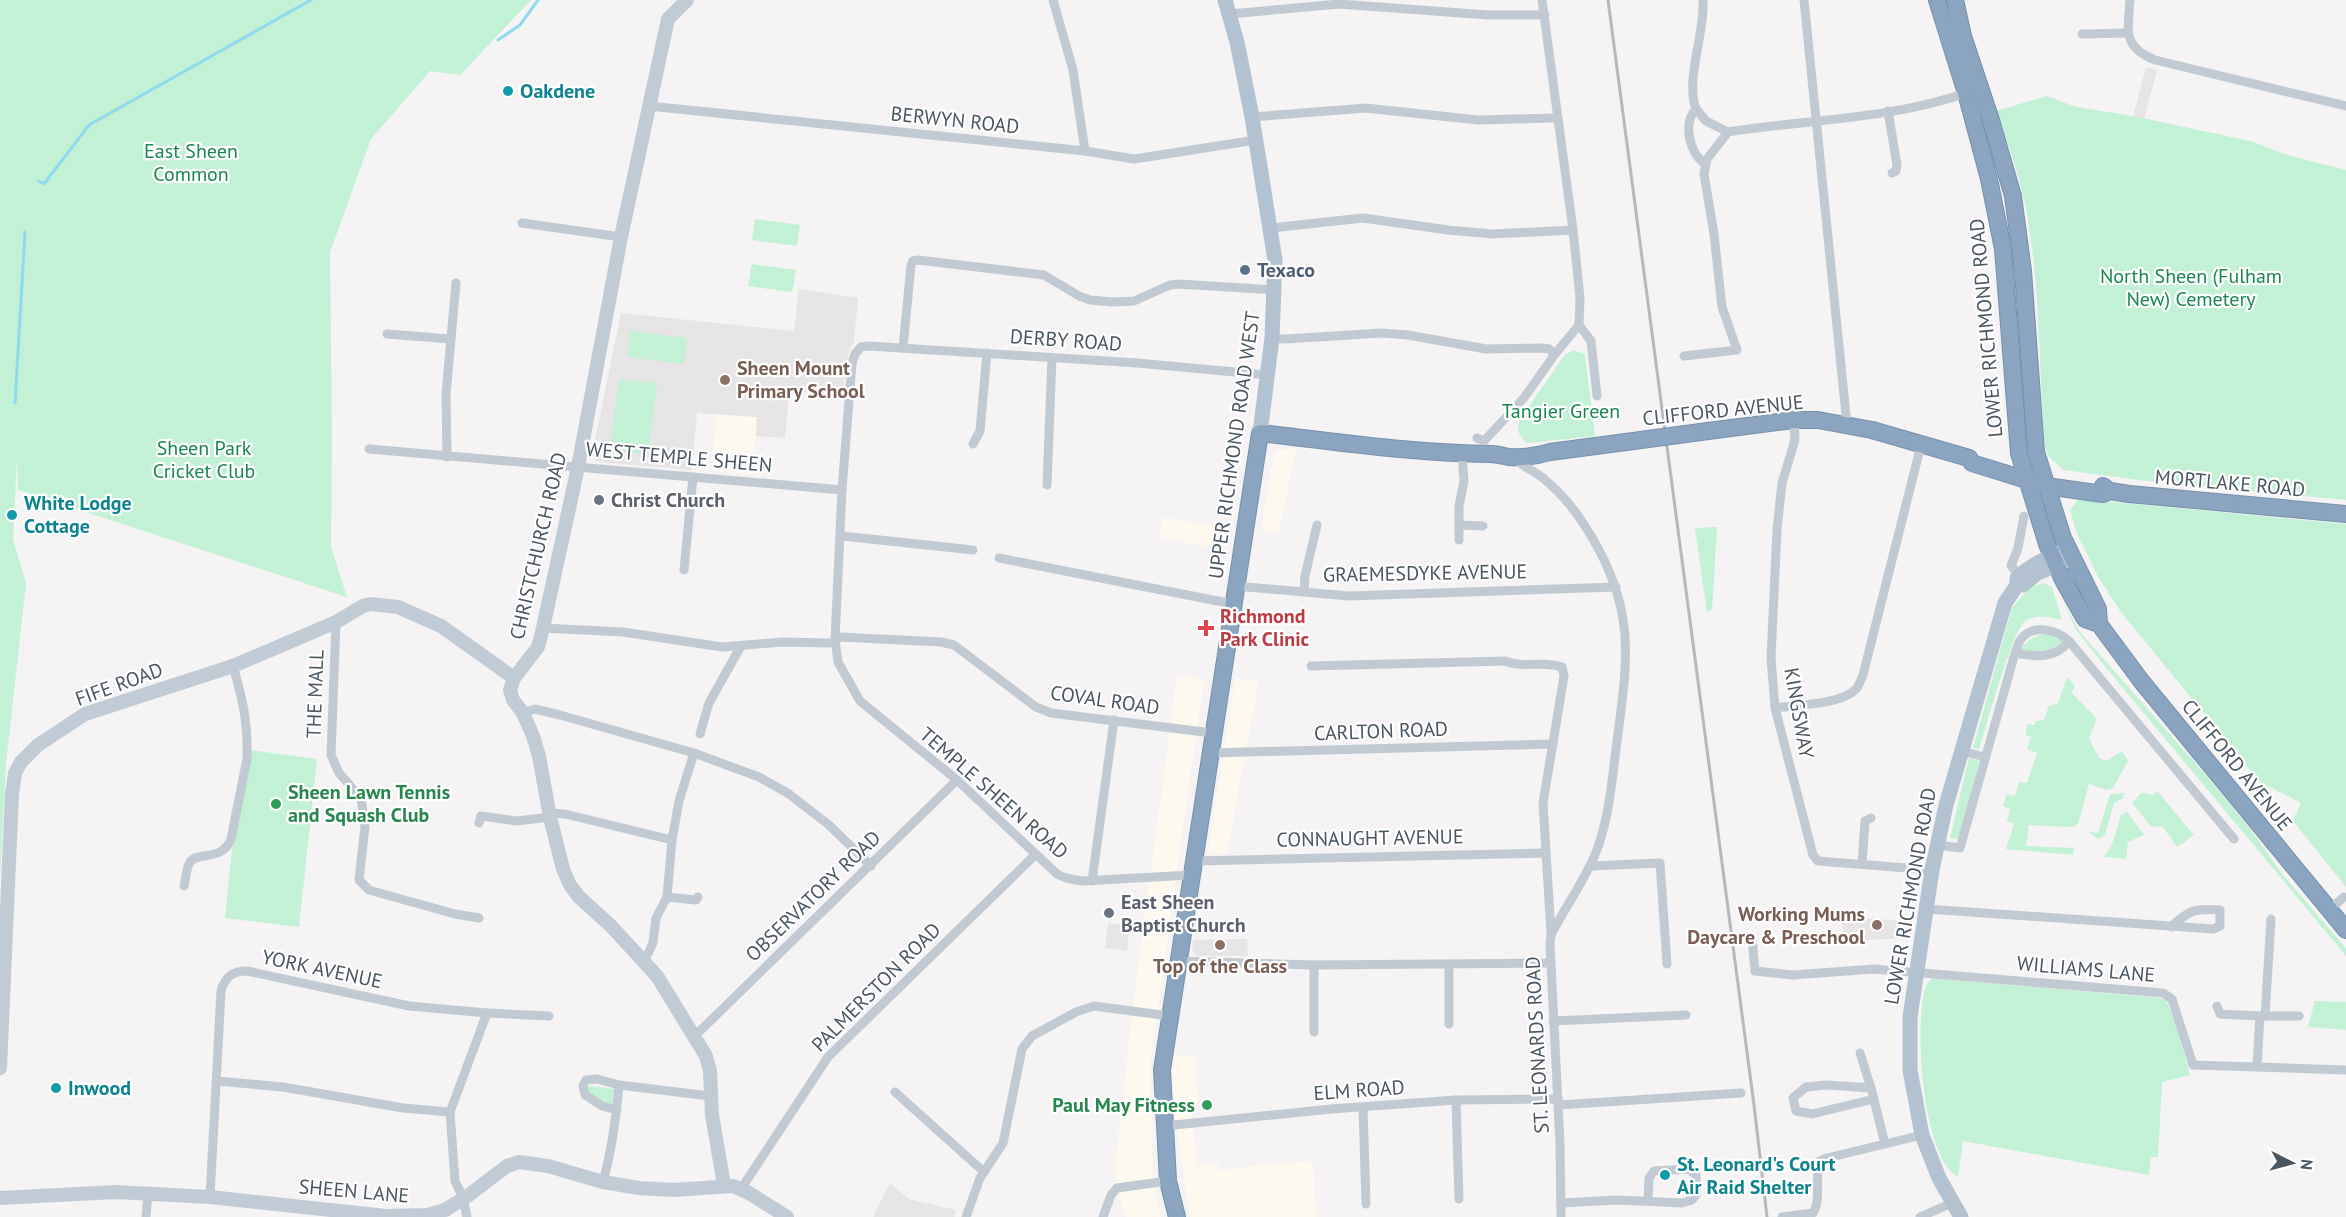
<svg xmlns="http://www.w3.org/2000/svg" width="2346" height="1217" viewBox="0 0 2346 1217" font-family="'PT Sans',sans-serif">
<rect width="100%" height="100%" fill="#f5f3f3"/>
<g fill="#fdf9ef">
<path d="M716 414 757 417 753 474 712 471Z"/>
<path d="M1296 449 1279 532 1261 531 1273 459 1279 450Z"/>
<path d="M1163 517 1230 529 1226 550 1159 538Z"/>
<path d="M1177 676 1204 680 1150 1062 1153 1178 1155 1195 1161 1217H1126L1117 1188 1115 1168 1133 1005Z"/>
<path d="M1235 679 1259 681 1227 853H1208Z"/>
<path d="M1195 1055 1198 1103 1191 1104 1197 1166 1218 1163 1219 1171 1250 1166 1309 1161 1314 1168 1316 1217H1190L1173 1105 1171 1056Z"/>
</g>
<g fill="#e6e4e5">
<path d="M2146 67 2157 70 2144 119 2133 116Z"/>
<path d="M799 289 858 298 854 342 849 350 842 396 789 391 785 438 756 436 757 417 697 413 692 470 597 462 592 454 621 313 794 331Z"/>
<path d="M1842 917 1913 921 1911 938 1843 941Z"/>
<path d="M1108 923 1130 925 1127 951 1105 948Z"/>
<path d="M1247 939 1248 956H1197L1192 950 1193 940Z"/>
<path d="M890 1183 909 1199 956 1210 954 1217H873Z"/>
</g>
<g fill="#c3f1d5">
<path d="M0 0H531L460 75 430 71 371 139 330 252 332 439 331 547 347 597 18 490 17 458 13 539 26 583 6 764 0 880Z"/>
<path d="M2047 96 2076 107 2133 116 2250 141 2291 156 2346 170V500L2146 481 2064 470 2049 457 2045 447C2038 364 2041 280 2024 199 2018 169 2006 140 1996 111Z"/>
<path d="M755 219 800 225 797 246 752 240Z"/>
<path d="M752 264 796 270 792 292 748 286Z"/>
<path d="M630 331 687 338 684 364 627 357Z"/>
<path d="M1573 350 1585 354 1595 436 1527 443C1518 436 1517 430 1520 419L1564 356Z"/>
<path d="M619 379 657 383 648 454 610 449Z"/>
<path d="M2079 499 2346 524V887L2293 821 2301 803 2260 782 2121 612 2097 575 2076 531 2070 510Z"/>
<path d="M1717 527 1712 610 1707 612 1695 528Z"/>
<path d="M2043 583 2052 587 2062 620C2051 617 2036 614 2025 621 2012 631 1986 728 1979 749L1973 748 2012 608 2030 587Z"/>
<path d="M2061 596 2079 631 2211 781 2251 830 2283 875 2346 948V956L2107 669 2076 630Z"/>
<path d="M2042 634 2050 635 2064 641C2050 653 2037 654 2020 650L2029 640Z"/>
<path d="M2067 677 2075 686 2071 692 2097 719 2089 738 2099 758 2106 761 2122 751 2128 761 2113 788 2106 790 2089 784 2078 824 2073 827 2029 825 2026 846 2074 848 2073 855 2006 849 2014 824 2007 821 2010 809 2003 806 2007 794 2015 796 2019 782 2027 783 2037 753 2027 749 2031 737 2025 735 2028 724 2034 725 2036 721 2044 720 2049 706 2058 703Z"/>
<path d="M251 750 317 759 299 927 225 918 232 849Z"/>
<path d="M1969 758 1979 761 1960 839 1950 838Z"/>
<path d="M2157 791 2194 835 2177 847 2163 827 2150 826 2132 802 2142 793 2153 795Z"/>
<path d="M2124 793 2123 798 2114 803 2105 835 2098 839 2088 831 2098 833 2110 794Z"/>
<path d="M2127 812 2144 835 2128 842 2126 859 2104 857C2114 845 2116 830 2121 815Z"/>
<path d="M1932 978 2159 998 2166 1000 2175 1021 2190 1075 2162 1082 2158 1157H2151L2149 1175 1963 1141 1958 1177C1922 1157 1914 1025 1925 989 1926 985 1929 981 1932 978Z"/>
<path d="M2315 1001 2346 1002V1030L2308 1027Z"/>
<path d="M590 1086 614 1089 612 1105 589 1096 586 1088Z"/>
</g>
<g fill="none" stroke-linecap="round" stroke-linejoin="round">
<g stroke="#90daee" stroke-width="3">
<path d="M498 40 520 25 538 0"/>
<path d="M39 181 44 184 89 125 311 0"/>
<path d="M15 403 25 232"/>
</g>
<g stroke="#7690ad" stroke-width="18">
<g id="highway">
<path d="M1937 0 1966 93 1989 179 2003 249 2019 453 2047 544 2063 580 2085 619 2099 624 2142 682 2346 930"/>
<path d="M1955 0 1963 36 1990 117 2013 196 2023 271 2036 452 2063 538 2098 609 2099 624"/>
<path d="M1708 431 1794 420H1818L1872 430 1969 458 1972 463 2046 486 2103 494 2110 491"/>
<path d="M2103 486 2110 491 2129 494 2346 514"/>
<path d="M1177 1217 1168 1181 1162 1070 1260 433C1337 442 1413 453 1491 454 1497 454 1503 456 1509 457 1523 458 1537 456 1550 452L1641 440"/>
</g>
</g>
<g stroke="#c1cad2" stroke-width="9">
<path d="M1053 0 1073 70 1085 151"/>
<path d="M1542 0 1573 230 1580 298 1579 325 1591 341 1597 396"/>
<path d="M1804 0 1847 425"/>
<path d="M2130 0C2128 30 2122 47 2155 60L2346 106"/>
<path d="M1230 14 1339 4 1488 15H1545"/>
<path d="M2082 34 2128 33"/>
<path d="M649 106 1085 151 1134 159 1256 140"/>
<path d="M1696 109C1685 79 1705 34 1703 0"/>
<path d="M1888 111 1897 165 1896 171 1892 173"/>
<path d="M1252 117 1366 108 1478 120 1558 118"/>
<path d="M1728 132C1805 120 1892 119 1966 93"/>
<path d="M522 223 621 237"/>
<path d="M1271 228 1363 218 1448 230 1493 234 1573 230"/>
<path d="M387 334 451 339"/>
<path d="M1272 338 1286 339 1382 333 1408 335 1486 349 1543 348 1549 349 1555 354"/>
<path d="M903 348 911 265 913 261 918 260 1044 275 1079 296 1090 300 1112 302 1134 301 1170 285 1178 284 1275 290"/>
<path d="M1684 356 1737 350 1722 307 1714 234 1704 174 1707 159 1728 132 1706 121 1696 109C1682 124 1690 153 1705 164"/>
<path d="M1794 420 1795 440 1782 483 1777 530 1771 658 1775 708 1813 855 1818 861 1932 870"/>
<path d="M1477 438 1484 441 1524 398 1555 354 1579 325"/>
<path d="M973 444 980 431 987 353"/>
<path d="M369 449 842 490"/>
<path d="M447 457 446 394 456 283"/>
<path d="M1515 458C1522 467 1535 471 1544 479 1563 494 1578 514 1590 534 1638 613 1627 663 1616 749 1612 782 1609 815 1598 847 1587 878 1566 905 1551 935L1550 944 1560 1144 1561 1217"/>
<path d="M1047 485 1052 358"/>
<path d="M1459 525 1483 526"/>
<path d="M842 536 973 550"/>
<path d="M1459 540V506L1464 481 1462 454"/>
<path d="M999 558 1233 604"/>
<path d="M684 570 693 477"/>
<path d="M2023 578 2011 566 2018 548 2024 516"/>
<path d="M1235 586 1349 596 1616 587"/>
<path d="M1304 592 1305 576 1317 525"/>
<path d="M336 622 331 755 339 773 361 798 365 827 359 880 369 890 455 914 479 918"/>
<path d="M543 628 623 632 722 647 782 642 831 643 840 637 941 642 954 645 1036 707 1051 713 1212 733"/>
<path d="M2069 641 2234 839"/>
<path d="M1311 666 1505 661C1524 669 1543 660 1562 667L1564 676 1543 803 1551 933"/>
<path d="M1775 708C1796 705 1842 705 1857 688 1859 685 1861 679 1863 675L1921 445"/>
<path d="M523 713 535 709 560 715 694 753 759 777 789 794 829 825 871 866"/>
<path d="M700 734 709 703 741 646"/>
<path d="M1961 751 1985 757"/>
<path d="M1209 753 1553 744"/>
<path d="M550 813 565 814 672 840"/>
<path d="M479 823 481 816 517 821 550 817"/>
<path d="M1937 845 1960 848 2015 653C2017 649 2018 643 2021 639 2033 623 2057 630 2069 641 2056 659 2035 657 2015 653"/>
<path d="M1195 861 1546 853"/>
<path d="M1862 864 1865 821 1871 818"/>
<path d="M1590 866 1660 863 1667 964"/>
<path d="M1191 875 1082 881 1066 878 1057 874 957 780 860 701 838 662 835 640 842 490 852 363 855 354 861 347 869 346 1137 363 1267 375"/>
<path d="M1092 881 1114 720"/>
<path d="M184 886C186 879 186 868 190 862 198 851 222 862 231 839L247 759C248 722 243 701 233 666"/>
<path d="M667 897 696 900 698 897"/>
<path d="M1927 909 2213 929 2220 926V910C2195 908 2189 910 2171 927"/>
<path d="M2329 910 2344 897"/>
<path d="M1752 938 1755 971 1793 975 1874 969 2163 993 2172 999 2193 1065 2346 1070"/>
<path d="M644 959 649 952 653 942 656 918 667 897 672 840 679 801 694 753"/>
<path d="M1179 961 1314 965 1551 963"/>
<path d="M1314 965V1032"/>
<path d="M2217 1006 2220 1014 2260 1016"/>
<path d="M487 1013 549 1016"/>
<path d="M2265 1016H2299"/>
<path d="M1553 1021 1686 1015"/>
<path d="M1449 1024V965"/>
<path d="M693 1036 702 1029 957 780"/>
<path d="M1860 1053 1871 1088 1885 1144"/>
<path d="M2257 1066 2260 1016H2265L2271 919"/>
<path d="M217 1081 283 1087 403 1108 450 1112"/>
<path d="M619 1085 710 1096"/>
<path d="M1871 1088 1826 1085 1806 1087 1793 1098 1796 1111 1812 1114 1874 1099"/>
<path d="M895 1092 984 1172"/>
<path d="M1456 1100 1459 1199"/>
<path d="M1559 1105 1741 1093"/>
<path d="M1363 1107 1366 1204"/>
<path d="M1164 1126 1331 1109 1456 1100 1558 1099"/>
<path d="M603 1182C612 1150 616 1118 619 1085L597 1079 586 1080 583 1086 585 1095 602 1106 617 1110"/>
<path d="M741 1189 828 1057 1035 855"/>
<path d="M210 1197 221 991C225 977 232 971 247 971L409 1006 487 1013 450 1112 455 1181 463 1198 467 1217"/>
<path d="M1562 1203 1617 1200 1682 1203 1692 1200 1696 1195V1175L1689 1169 1654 1171 1649 1178 1648 1201"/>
<path d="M146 1217 148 1193"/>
<path d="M966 1217 980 1178 1003 1143 1022 1049 1032 1036 1076 1012 1094 1006 1169 1016"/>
<path d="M1103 1217 1111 1195 1117 1188 1168 1181"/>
<path d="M1782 1217 1813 1213C1822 1198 1814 1178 1820 1161L1827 1158 1922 1135"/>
<path d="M1920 1217 1954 1202"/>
</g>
<g stroke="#c1cbd6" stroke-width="14">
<path d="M687 0 668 19 621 237 578 467 543 628 538 647 514 678 510 690 513 700 523 713 533 736 539 756 550 817 563 869 570 885 579 897 610 925 657 976 706 1056 710 1071 712 1115 724 1185"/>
<path d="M0 1068 12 794 15 773 21 762 38 745 85 714 233 666 336 622 363 606 370 604 398 607 441 626 514 678"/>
<path d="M0 1198 116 1192 210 1197 386 1216 427 1215 445 1210 469 1195 507 1166 519 1162 548 1166 603 1182 639 1188 673 1190 733 1186 749 1193 787 1217"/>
</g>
<g stroke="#b3c2d1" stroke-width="15">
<path d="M1225 0 1237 42 1252 117 1275 260 1272 338 1260 433"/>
<path d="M2023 585 2036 574 2072 558"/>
<path d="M1961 1217 1939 1178 1922 1135 1910 1070V1017L1932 870 1946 805 2005 603 2017 585V578C2031 565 2045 559 2062 551"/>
</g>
<use href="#highway" stroke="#8ba5c1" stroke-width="16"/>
<path stroke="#b5b8bd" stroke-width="3" d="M1608 0 1754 1105 1767 1217"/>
<g stroke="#7690ad" stroke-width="18" stroke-linecap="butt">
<path id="highway-bridge" d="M1641 440 1708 431"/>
</g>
<use href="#highway-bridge" stroke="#8ba5c1" stroke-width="16"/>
</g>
<g fill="#0f9aa8" stroke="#fff" stroke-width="2">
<circle cx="508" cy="91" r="6"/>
<circle cx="12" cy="515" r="6"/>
<circle cx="56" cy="1088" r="6"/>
<circle cx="1665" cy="1175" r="6"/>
</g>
<circle fill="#5c6f8a" stroke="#fff" stroke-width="2" cx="1245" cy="270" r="6"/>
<g fill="#8d6e63" stroke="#fff" stroke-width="2">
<circle cx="725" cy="380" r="6"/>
<circle cx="1877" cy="925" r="6"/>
<circle cx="1220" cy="945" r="6"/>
</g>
<g fill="#6b7280" stroke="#fff" stroke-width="2">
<circle cx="599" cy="500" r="6"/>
<circle cx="1109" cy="913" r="6"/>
</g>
<path fill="#e0444e" stroke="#fff" stroke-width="2" d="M1203 619h6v6h6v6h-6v6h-6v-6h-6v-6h6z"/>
<g fill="#2e9e5b" stroke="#fff" stroke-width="2">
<circle cx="276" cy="804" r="6"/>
<circle cx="1207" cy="1105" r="6"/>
</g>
<g text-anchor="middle" stroke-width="4.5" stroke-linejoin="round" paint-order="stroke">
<g font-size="20" font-weight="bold" fill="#0d838f" stroke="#fff" text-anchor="start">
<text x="520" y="98">Oakdene</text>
<text x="24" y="510">White Lodge<tspan x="24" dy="23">Cottage</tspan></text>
<text x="68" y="1095">Inwood</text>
<text x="1677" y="1171">St. Leonard's Court<tspan x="1677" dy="23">Air Raid Shelter</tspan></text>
</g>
<g font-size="20" fill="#4a5661" stroke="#fff">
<text transform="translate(955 120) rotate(6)" y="7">BERWYN ROAD</text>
<text transform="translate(1986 328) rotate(-95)" y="7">LOWER RICHMOND ROAD</text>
<text transform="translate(1066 340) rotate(4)" y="7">DERBY ROAD</text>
<text transform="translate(1723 410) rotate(-6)" y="7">CLIFFORD AVENUE</text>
<text transform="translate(1234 445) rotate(-82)" y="7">UPPER RICHMOND ROAD WEST</text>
<text transform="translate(679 457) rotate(5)" y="7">WEST TEMPLE SHEEN</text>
<text transform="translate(2230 483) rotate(5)" y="7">MORTLAKE ROAD</text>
<text transform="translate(538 546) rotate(-77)" y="7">CHRISTCHURCH ROAD</text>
<text transform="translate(1425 573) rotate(-1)" y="7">GRAEMESDYKE AVENUE</text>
<text transform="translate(119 684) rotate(-20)" y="7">FIFE ROAD</text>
<text transform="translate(315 694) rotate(-88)" y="7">THE MALL</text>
<text transform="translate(1105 700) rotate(8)" y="7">COVAL ROAD</text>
<text transform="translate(1799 713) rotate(80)" y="7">KINGSWAY</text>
<text transform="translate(1381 731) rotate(-2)" y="7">CARLTON ROAD</text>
<text transform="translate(2237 765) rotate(51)" y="7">CLIFFORD AVENUE</text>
<text transform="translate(994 793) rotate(41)" y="7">TEMPLE SHEEN ROAD</text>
<text transform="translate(1370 838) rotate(-1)" y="7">CONNAUGHT AVENUE</text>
<text transform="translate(813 896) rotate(-44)" y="7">OBSERVATORY ROAD</text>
<text transform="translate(1910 896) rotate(-80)" y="7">LOWER RICHMOND ROAD</text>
<text transform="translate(322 969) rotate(12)" y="7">YORK AVENUE</text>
<text transform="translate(2086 969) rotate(5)" y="7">WILLIAMS LANE</text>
<text transform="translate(876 987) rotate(-45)" y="7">PALMERSTON ROAD</text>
<text transform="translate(1537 1045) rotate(-93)" y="7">ST. LEONARDS ROAD</text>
<text transform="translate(1359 1090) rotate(-4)" y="7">ELM ROAD</text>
<text transform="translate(354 1191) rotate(5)" y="7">SHEEN LANE</text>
</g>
<g font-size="20" fill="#17864f" stroke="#fff">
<text x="191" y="158">East Sheen<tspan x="191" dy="23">Common</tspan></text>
<text x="2191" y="283">North Sheen (Fulham<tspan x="2191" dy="23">New) Cemetery</tspan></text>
<text x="1561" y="418">Tangier Green</text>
<text x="204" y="455">Sheen Park<tspan x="204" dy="23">Cricket Club</tspan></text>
</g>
<g font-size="20" font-weight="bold" fill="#4e5e75" stroke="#fff" text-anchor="start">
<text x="1257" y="277">Texaco</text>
</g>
<g font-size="20" font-weight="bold" fill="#785e54" stroke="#fff" text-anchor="start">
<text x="737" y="375">Sheen Mount<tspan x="737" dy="23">Primary School</tspan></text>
<text x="1865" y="921" text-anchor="end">Working Mums<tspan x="1865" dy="23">Daycare &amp; Preschool</tspan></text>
<text x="1220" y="973" text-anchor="middle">Top of the Class</text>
</g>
<g font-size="20" font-weight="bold" fill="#5b616d" stroke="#fff" text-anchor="start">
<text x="611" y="507">Christ Church</text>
<text x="1121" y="909">East Sheen<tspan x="1121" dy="23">Baptist Church</tspan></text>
</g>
<g font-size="20" font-weight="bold" fill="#be3a42" stroke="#fff" text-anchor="start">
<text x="1220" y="623">Richmond<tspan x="1220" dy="23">Park Clinic</tspan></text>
</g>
<g font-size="20" font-weight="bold" fill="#27864d" stroke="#fff" text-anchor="start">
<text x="288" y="799">Sheen Lawn Tennis<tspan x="288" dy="23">and Squash Club</tspan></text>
<text x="1195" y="1112" text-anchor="end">Paul May Fitness</text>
</g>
</g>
<g transform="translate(2292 1163) rotate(96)" stroke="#ffffff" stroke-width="4.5" paint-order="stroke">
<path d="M0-4.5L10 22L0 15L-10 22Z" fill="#4a5661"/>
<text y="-9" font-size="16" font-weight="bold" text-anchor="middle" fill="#4a5661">N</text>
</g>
</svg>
